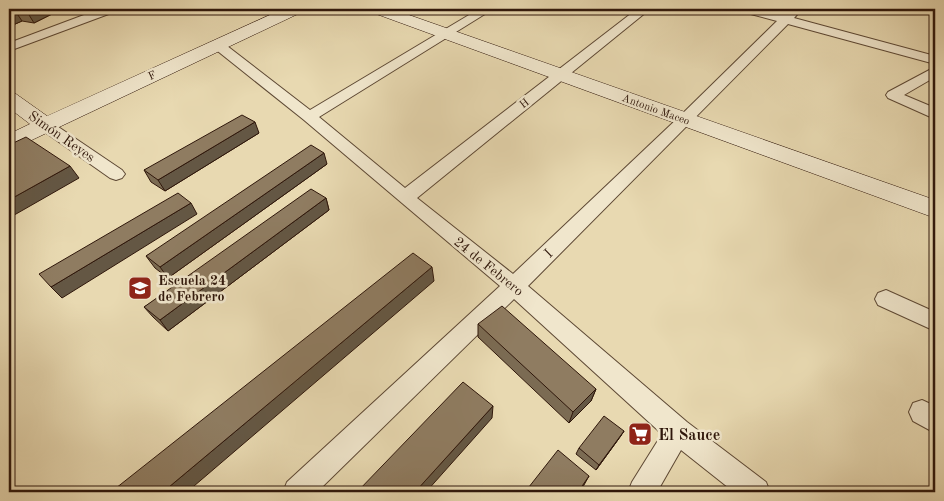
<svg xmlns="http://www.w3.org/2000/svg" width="944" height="501" viewBox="0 0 944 501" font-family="'Old Standard TT',serif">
<rect width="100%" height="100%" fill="#e8d9b1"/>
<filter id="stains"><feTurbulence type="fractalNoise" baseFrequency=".004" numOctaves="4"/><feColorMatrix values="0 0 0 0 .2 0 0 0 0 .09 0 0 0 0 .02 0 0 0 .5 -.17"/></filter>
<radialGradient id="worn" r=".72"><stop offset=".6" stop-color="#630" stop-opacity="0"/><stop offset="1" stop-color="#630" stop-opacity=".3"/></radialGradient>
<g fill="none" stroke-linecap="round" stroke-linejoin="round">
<g stroke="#5d4834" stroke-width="2">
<g id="street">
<path d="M100 9H116L114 12 9 51V43Z"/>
<path d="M479 9H493L319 117 405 188 637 9H650L417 198 513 274 680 116 777 21 743 12 741 9H760L783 15 789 9H802L794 18 935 56V64L788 24 528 286 687 422 766 482 770 492H734L681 450 657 492H628L632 482 662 434 514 299 317 492H283L287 482 500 286 304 120 210 45 212 42H222L310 110Z"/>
<path d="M935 67V77L904 95 935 108V119L888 98 886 95 888 92Z"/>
<path d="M45 120 51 122 122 170 125 174 122 178 116 180 110 178 39 128 37 125 39 122Z"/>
<path d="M886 290 935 312V331L878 305 875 299 878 293Z"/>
<path d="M922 400 935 406V433L913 421 909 412 913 403Z"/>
</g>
</g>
<g stroke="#2f170b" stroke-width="1">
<g id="secondary">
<path d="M283 9H304L302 12 17 147 9 149V134L30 124 9 108V92L16 94 47 116Z"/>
<path d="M369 9H392L935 200V218L371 12Z"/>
</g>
</g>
<use href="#street" fill="#f0e6cc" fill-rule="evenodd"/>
<use href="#secondary" fill="#f0e6cc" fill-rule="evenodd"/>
</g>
<g fill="#7b6b53" stroke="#2f170b">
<path d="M9 9H73L65 13 58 11 34 23 22 21 13 25 9 24Z"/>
<path d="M259 133 165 191 151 182 144 170Z"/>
<path d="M327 164 168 278 155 268 146 256Z"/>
<path d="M326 198 329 210 168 331 153 317 144 307Z"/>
<path d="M478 324 596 389 591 401 569 423 478 337Z"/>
<path d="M624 431 620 437 596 470 576 454 579 448Z"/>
</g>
<g fill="#645744" stroke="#2f170b">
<path d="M11 9H14L22 21 13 25 9 19V10Z"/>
<path d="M29 9H56L58 11 34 23 26 10Z"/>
<path d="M63 9H73L65 13Z"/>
<path d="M255 122 259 133 165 191 158 180Z"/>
<path d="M324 153 327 164 168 278 160 267Z"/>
<path d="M70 166 79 178 9 218V200Z"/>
<path d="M326 198 329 210 168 331 160 320Z"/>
<path d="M191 203 197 214 62 298 51 287Z"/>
<path d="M432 267 434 281 187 492H163Z"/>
<path d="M596 389 591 401 569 423 573 412Z"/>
<path d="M493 406 492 418 426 492H415Z"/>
<path d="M624 431 620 437 596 470 599 465Z"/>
<path d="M589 476 584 485 580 492H578Z"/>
</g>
<g fill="#8f7c61" stroke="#2f170b">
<path d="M18 9H29L26 10Z"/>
<path d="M242 115 255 122 158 180 144 170Z"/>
<path d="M26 137 70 166 9 200V145Z"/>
<path d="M311 145 324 153 160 267 146 256Z"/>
<path d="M311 189 326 198 160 320 144 307Z"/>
<path d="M178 193 191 203 51 287 39 274Z"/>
<path d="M413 253 432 267 163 492H111Z"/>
<path d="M502 306 596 389 573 412 478 324Z"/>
<path d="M463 382 493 406 415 492H357Z"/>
<path d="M604 416 624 431 599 465 579 448Z"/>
<path d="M558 450 589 476 578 492H525Z"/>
</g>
<defs>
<g id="school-square" transform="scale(1.25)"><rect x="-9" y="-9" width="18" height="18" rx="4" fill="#8f2418" stroke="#f0e6cc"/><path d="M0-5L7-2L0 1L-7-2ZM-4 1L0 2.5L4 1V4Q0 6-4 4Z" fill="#fff"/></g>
<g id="supermarket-square" transform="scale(1.25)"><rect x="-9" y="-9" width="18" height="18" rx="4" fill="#8f2418" stroke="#f0e6cc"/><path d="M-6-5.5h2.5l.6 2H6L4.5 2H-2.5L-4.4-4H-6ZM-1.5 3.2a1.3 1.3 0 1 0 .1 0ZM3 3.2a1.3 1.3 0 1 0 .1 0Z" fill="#fff"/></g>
</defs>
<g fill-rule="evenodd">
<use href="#school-square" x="140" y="288"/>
<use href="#supermarket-square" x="640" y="434"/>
</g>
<g text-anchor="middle" stroke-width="5" stroke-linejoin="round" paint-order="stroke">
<g font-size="11" fill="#2f170b" stroke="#f0e6cc">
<text transform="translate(152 75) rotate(-25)" y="4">F</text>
<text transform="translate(524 103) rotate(-38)" y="4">H</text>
<text transform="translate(656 109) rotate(20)" y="4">Antonio Maceo</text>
</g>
<g font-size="14" fill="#2f170b" stroke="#f0e6cc">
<text transform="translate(62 136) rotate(35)" y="5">Simón Reyes</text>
<text transform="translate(548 253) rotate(-44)" y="5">I</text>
<text transform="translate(489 266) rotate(39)" y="5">24 de Febrero</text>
</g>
<g font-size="14" font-weight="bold" fill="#2f170b" stroke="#f0e6cc" text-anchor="start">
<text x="158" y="285">Escuela 24<tspan x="158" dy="16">de Febrero</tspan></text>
</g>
<g font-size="16" font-weight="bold" fill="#2f170b" stroke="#f0e6cc" text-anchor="start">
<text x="658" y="440">El Sauce</text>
</g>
</g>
<rect width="944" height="501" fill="none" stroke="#e8d9b1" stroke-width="30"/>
<rect x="10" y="10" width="924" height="481" fill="none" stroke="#2f170b" stroke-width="2.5"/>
<rect x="15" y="15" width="914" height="471" fill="none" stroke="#2f170b"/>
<rect width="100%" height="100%" filter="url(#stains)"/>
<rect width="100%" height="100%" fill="url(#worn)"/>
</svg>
